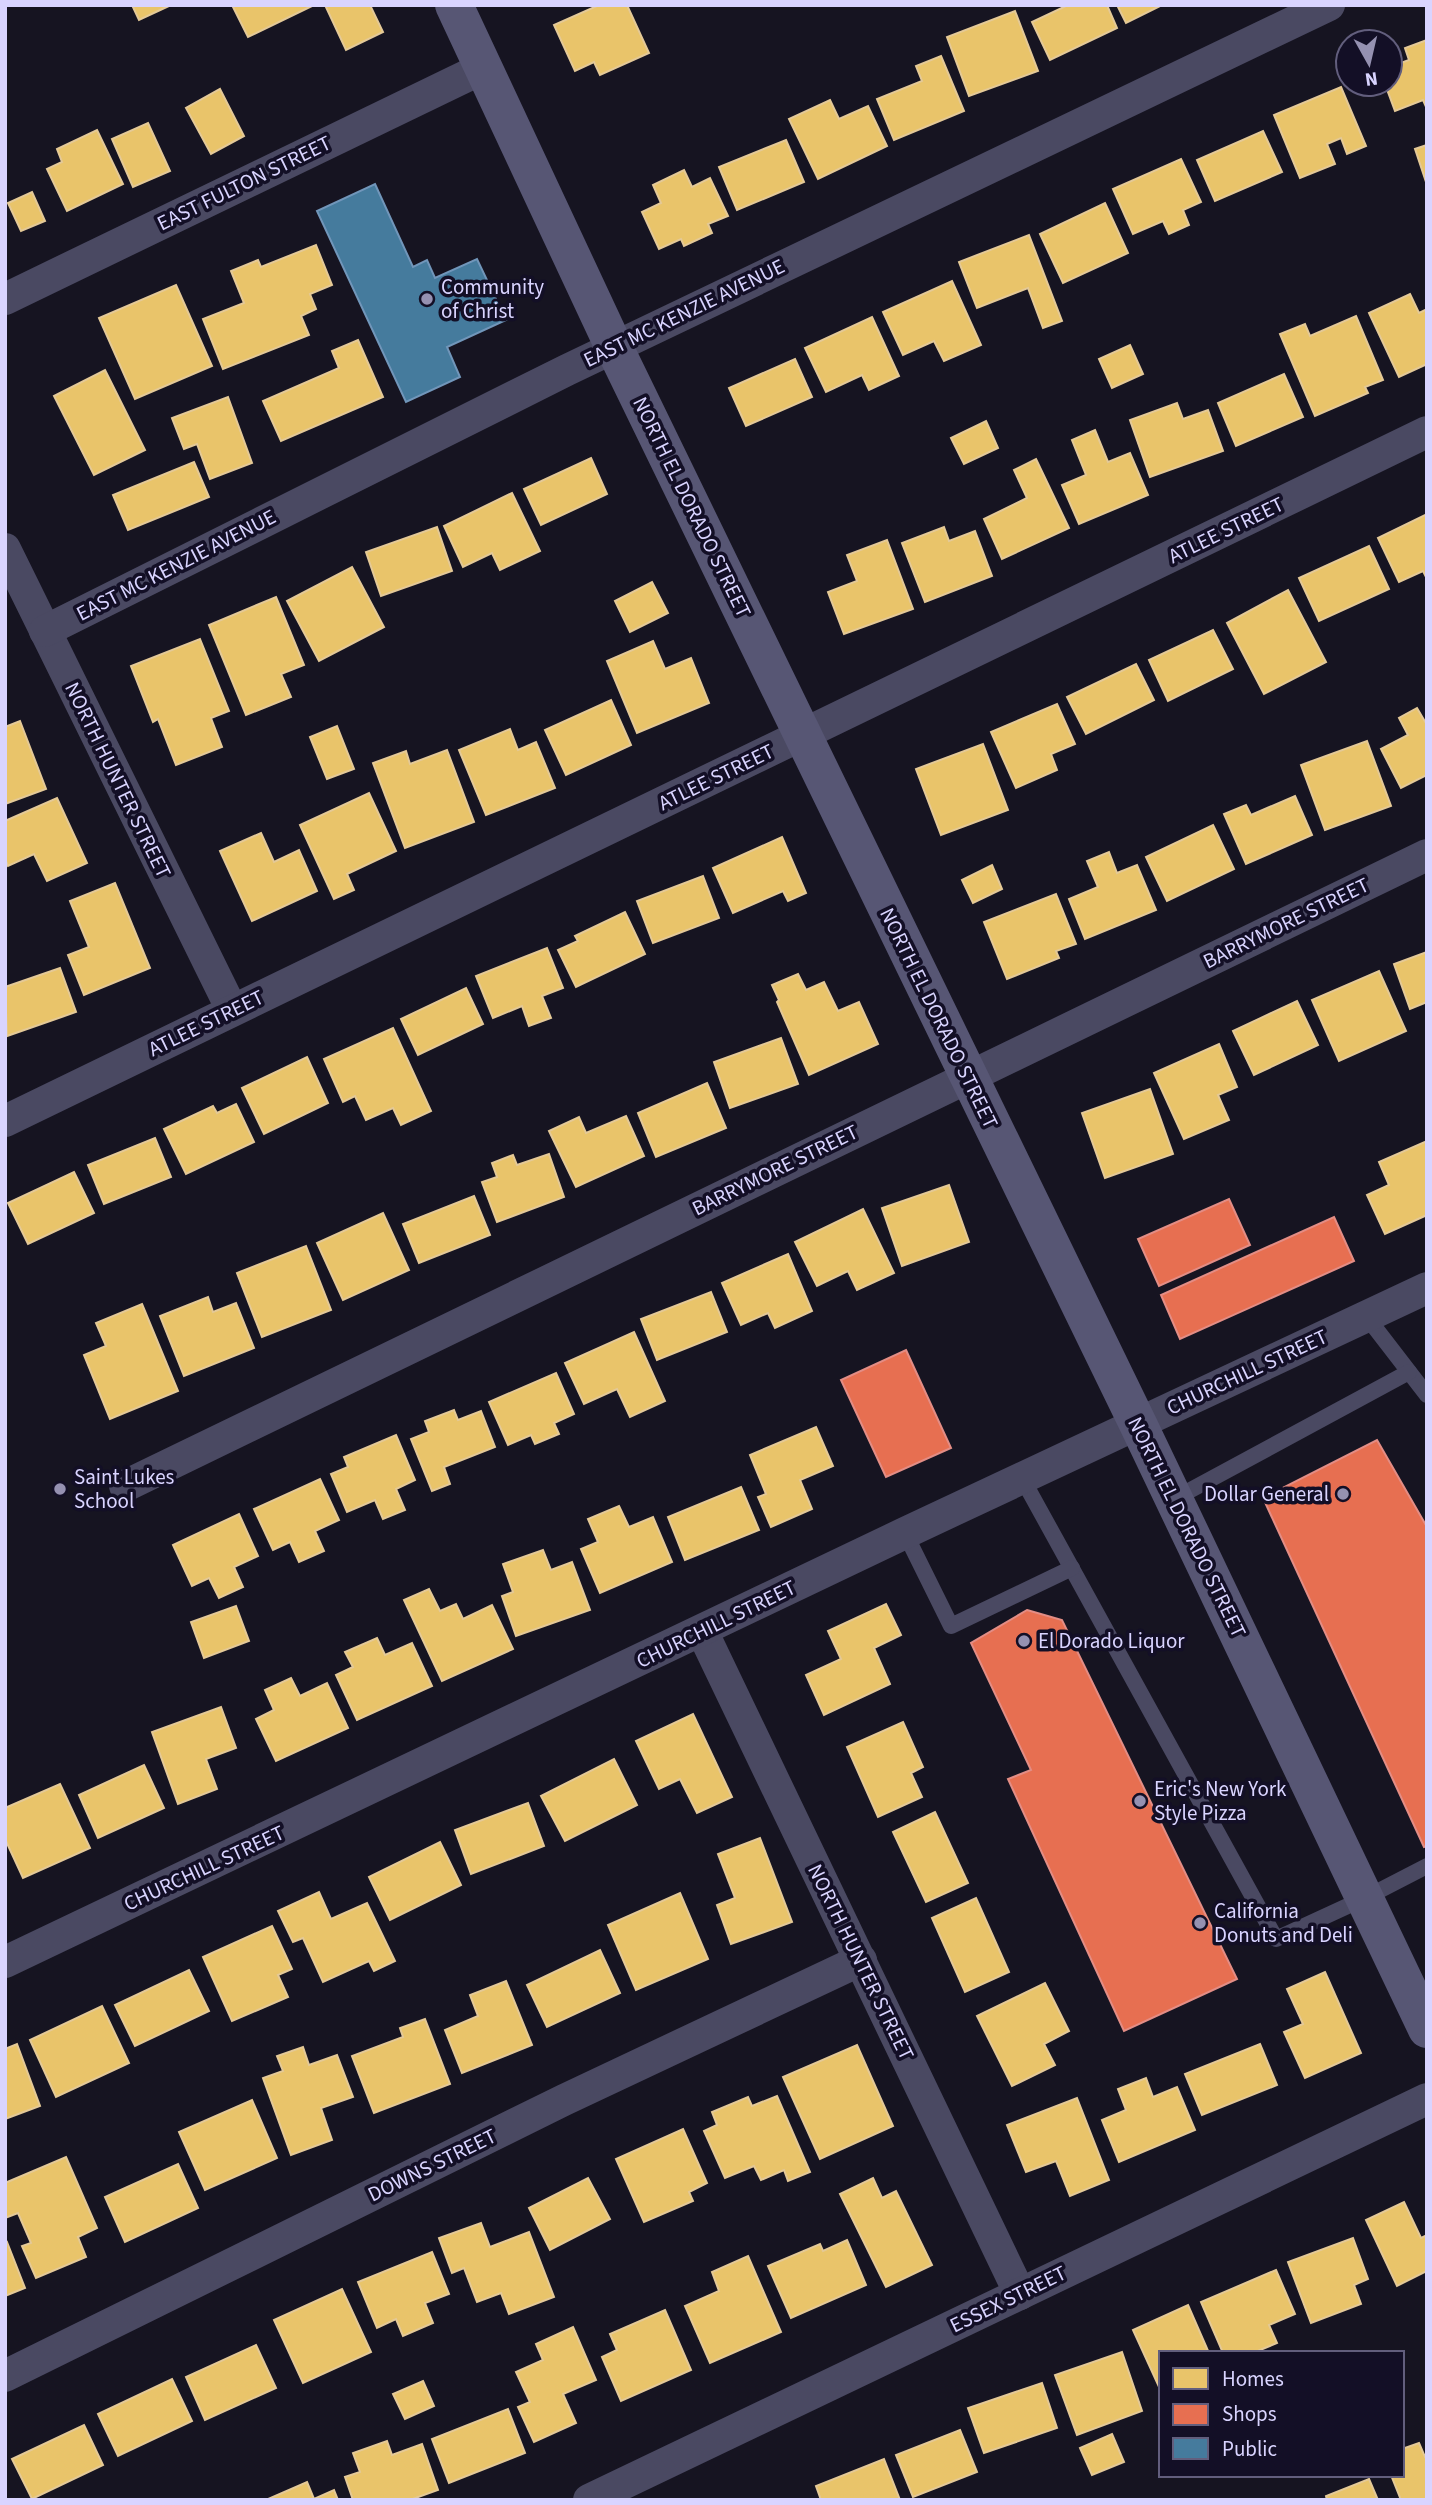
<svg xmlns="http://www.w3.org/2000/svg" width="1432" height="2505" viewBox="0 0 1432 2505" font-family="'Source Sans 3',sans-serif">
<rect width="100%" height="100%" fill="#161421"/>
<g fill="#e9c46a" stroke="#e4c997" stroke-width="2">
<path d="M132 5H171L139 20Z"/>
<path d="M232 5H314L248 37Z"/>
<path d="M325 5H370L383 32 346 50Z"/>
<path d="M599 5H627L649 53 600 75 594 62 575 71 554 25Z"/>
<path d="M1068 5H1107L1117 28 1050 60 1032 22Z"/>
<path d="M1117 5H1162L1126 23Z"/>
<path d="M1015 11 1038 71 969 96 947 37Z"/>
<path d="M1427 40V109L1423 100 1395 111 1385 84H1390V67L1409 60 1405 48Z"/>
<path d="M941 56 964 111 894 140 877 99 922 81 916 66Z"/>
<path d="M1341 87 1366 146 1347 154 1341 138 1327 144 1335 164 1300 178 1274 115Z"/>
<path d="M220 89 244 136 211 154 186 108Z"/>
<path d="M830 100 839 119 868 106 887 146 818 179 789 119Z"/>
<path d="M148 123 170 171 133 187 112 139Z"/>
<path d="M97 130 123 184 67 211 47 169 62 162 57 149Z"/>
<path d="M1263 131 1282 172 1215 201 1197 160Z"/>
<path d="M786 140 804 182 737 210 719 167Z"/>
<path d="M1427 145V185L1415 149Z"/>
<path d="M1181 159 1201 202 1183 210 1189 225 1169 234 1163 221 1133 234 1113 189Z"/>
<path d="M684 170 692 187 710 178 728 216 708 224 712 233 684 246 681 239 659 249 642 212 661 203 653 185Z"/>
<path d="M32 192 45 221 21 231 8 203Z"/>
<path d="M1105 203 1128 253 1063 283 1040 234Z"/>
<path d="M1029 235 1062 321 1043 328 1028 288 977 308 959 262Z"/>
<path d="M316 245 332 285 310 294 316 309 301 316 309 335 223 369 203 319 244 303 231 271 258 260 261 267Z"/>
<path d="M952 281 981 345 944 361 934 341 903 355 883 312Z"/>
<path d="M176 285 212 366 135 399 99 318Z"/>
<path d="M1410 294 1419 313 1427 309V364L1399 377 1369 313Z"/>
<path d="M1356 316 1383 380 1365 387 1368 393 1315 416 1280 334 1305 324 1310 336Z"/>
<path d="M872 317 899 376 869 390 862 375 826 392 805 348Z"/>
<path d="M358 340 383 397 281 441 263 401 339 368 332 351Z"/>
<path d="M1130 345 1143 374 1112 388 1099 359Z"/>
<path d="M795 359 812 397 746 426 729 388Z"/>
<path d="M105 370 145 450 94 475 54 396Z"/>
<path d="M1284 374 1303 417 1236 446 1218 403Z"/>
<path d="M228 397 252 463 210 479 197 444 184 449 172 418Z"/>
<path d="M1177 403 1183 419 1208 410 1223 451 1150 477 1130 420Z"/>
<path d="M986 421 998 448 964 464 951 438Z"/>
<path d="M1095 430 1108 462 1130 453 1148 495 1079 524 1062 485 1086 475 1072 440Z"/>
<path d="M591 458 607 494 541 525 524 489Z"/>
<path d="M1036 459 1069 528 1002 559 984 519 1027 498 1014 470Z"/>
<path d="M194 462 209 497 128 530 113 495Z"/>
<path d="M512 493 540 551 500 570 492 553 463 567 444 526Z"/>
<path d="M1427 514V579L1423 571 1399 582 1378 538Z"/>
<path d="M437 527 452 571 381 596 366 552Z"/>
<path d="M944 527 949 541 975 531 992 576 925 602 902 543Z"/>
<path d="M887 540 913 609 844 634 828 592 857 581 847 555Z"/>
<path d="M1369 546 1389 589 1319 621 1299 578Z"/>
<path d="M352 567 384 627 319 661 287 601Z"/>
<path d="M652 582 668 613 630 632 615 601Z"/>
<path d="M1288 590 1326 662 1264 694 1227 623Z"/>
<path d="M276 597 304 665 281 674 291 697 246 715 209 625Z"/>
<path d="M1213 630 1233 669 1168 701 1149 660Z"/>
<path d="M200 639 229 711 211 718 222 747 176 765 158 719 153 722 131 666Z"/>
<path d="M653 641 665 669 691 658 709 703 637 733 607 661Z"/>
<path d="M1136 664 1154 700 1086 734 1067 697Z"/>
<path d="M611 700 631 745 566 775 545 730Z"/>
<path d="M1057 704 1075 744 1051 754 1057 770 1016 788 991 732Z"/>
<path d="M1417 708 1427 725V775L1401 788 1381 749 1408 735 1399 718Z"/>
<path d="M20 721 46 789 5 804V727Z"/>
<path d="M337 726 354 769 327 779 310 737Z"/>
<path d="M510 729 518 750 536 742 555 788 486 815 459 750Z"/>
<path d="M1367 741 1391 806 1325 830 1301 765Z"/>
<path d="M983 744 1008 810 941 835 916 769Z"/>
<path d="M447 750 474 822 405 848 373 763 406 751 410 764Z"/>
<path d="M369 793 396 851 347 874 354 890 334 899 300 825Z"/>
<path d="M1295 796 1312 835 1246 864 1224 814 1246 805 1251 815Z"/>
<path d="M57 798 87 863 47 881 34 854 8 866 5 859V821Z"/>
<path d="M1213 825 1234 869 1167 901 1146 857Z"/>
<path d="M261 833 274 862 299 850 317 891 252 921 220 851Z"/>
<path d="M782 837 806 893 788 901 783 891 733 913 713 868Z"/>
<path d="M1109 852 1117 873 1137 865 1156 910 1085 939 1069 899 1098 887 1087 861Z"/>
<path d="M992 865 1002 889 973 903 962 880Z"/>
<path d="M703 876 719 918 653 943 637 901Z"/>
<path d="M115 883 150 968 84 995 68 955 89 947 70 901Z"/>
<path d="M1056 894 1076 944 1056 951 1059 958 1007 979 984 922Z"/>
<path d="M625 912 645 954 576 987 558 950 578 941 575 936Z"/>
<path d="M547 948 563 988 542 996 551 1018 529 1026 522 1006 493 1018 476 976Z"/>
<path d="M1427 952V1002L1410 1009 1394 964Z"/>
<path d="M60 968 76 1012 7 1036 5 987Z"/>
<path d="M1379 971 1406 1031 1339 1061 1312 1000Z"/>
<path d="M798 974 806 990 824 982 838 1011 859 1002 878 1044 809 1075 777 1002 779 1000 772 985Z"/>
<path d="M466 988 483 1024 418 1055 401 1019Z"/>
<path d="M1297 1001 1318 1045 1254 1075 1233 1031Z"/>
<path d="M393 1028 431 1111 401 1125 393 1108 366 1120 355 1096 343 1102 324 1059Z"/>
<path d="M781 1038 798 1084 730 1108 714 1062Z"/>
<path d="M1219 1044 1237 1087 1218 1095 1229 1120 1184 1139 1154 1073Z"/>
<path d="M307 1057 328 1103 264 1134 242 1088Z"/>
<path d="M707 1083 726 1128 656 1157 638 1113Z"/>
<path d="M1150 1089 1173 1154 1105 1178 1082 1113Z"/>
<path d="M236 1104 254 1142 186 1174 164 1129 213 1106 217 1113Z"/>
<path d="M626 1116 644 1156 576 1187 549 1131 579 1117 586 1133Z"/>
<path d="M155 1138 171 1177 104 1204 88 1165Z"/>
<path d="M1427 1141V1215L1385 1234 1367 1195 1389 1185 1379 1162Z"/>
<path d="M549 1154 564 1197 497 1222 482 1182 497 1177 492 1163 513 1155 517 1165Z"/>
<path d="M74 1172 94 1213 28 1244 8 1203Z"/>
<path d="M949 1185 969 1242 902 1266 882 1208Z"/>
<path d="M474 1196 490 1235 419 1263 403 1224Z"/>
<path d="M863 1209 894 1273 857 1290 848 1271 817 1286 795 1242Z"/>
<path d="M383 1213 409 1270 343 1300 317 1243Z"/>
<path d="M306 1246 331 1310 262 1337 237 1273Z"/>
<path d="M788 1254 812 1311 775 1328 768 1313 741 1325 722 1283Z"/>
<path d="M711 1292 727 1332 657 1360 641 1319Z"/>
<path d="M208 1297 213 1312 236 1303 254 1348 184 1376 160 1316Z"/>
<path d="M142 1304 178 1391 110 1419 84 1355 106 1346 96 1323Z"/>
<path d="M634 1332 665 1401 630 1417 617 1389 584 1404 565 1363Z"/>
<path d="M556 1373 574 1414 554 1423 559 1434 535 1444 531 1435 508 1445 489 1402Z"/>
<path d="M454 1410 458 1420 481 1411 495 1447 444 1467 450 1484 432 1491 411 1439 429 1432 425 1421Z"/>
<path d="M816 1427 833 1466 800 1480 812 1509 771 1527 758 1497 766 1494 750 1455Z"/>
<path d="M396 1435 415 1480 396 1489 405 1510 383 1519 375 1500 347 1512 331 1474 348 1467 344 1457Z"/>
<path d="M320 1479 339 1520 315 1531 324 1551 299 1562 290 1542 273 1550 254 1509Z"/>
<path d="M741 1487 759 1530 685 1560 668 1517Z"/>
<path d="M619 1506 629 1527 653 1517 672 1562 600 1593 581 1549 598 1542 588 1519Z"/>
<path d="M239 1514 258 1556 234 1567 243 1587 219 1598 209 1578 192 1586 173 1545Z"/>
<path d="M543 1550 551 1570 572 1562 590 1610 516 1636 502 1596 513 1592 503 1564Z"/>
<path d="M429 1589 440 1611 456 1604 463 1619 492 1605 513 1649 442 1681 404 1600Z"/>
<path d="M886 1604 901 1635 874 1648 890 1684 824 1715 806 1675 841 1659 828 1631Z"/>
<path d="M236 1606 249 1641 204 1658 191 1622Z"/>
<path d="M377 1638 385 1655 412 1643 432 1686 357 1720 336 1675 353 1667 345 1652Z"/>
<path d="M291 1678 300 1696 327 1683 348 1728 276 1761 256 1719 274 1710 265 1690Z"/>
<path d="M221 1707 236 1748 206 1759 217 1789 178 1804 152 1732Z"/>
<path d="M693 1714 732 1797 697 1813 680 1779 659 1789 636 1741Z"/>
<path d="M903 1722 923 1767 911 1773 922 1797 878 1817 847 1747Z"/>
<path d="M614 1759 637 1805 565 1841 541 1796Z"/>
<path d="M144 1765 164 1808 98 1838 79 1795Z"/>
<path d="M60 1784 90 1848 23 1878 5 1839V1808Z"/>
<path d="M528 1803 544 1846 471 1874 455 1830Z"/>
<path d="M935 1812 968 1883 926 1902 893 1832Z"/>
<path d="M760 1838 792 1922 731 1944 717 1905 735 1898 718 1854Z"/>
<path d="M440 1842 461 1885 390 1920 369 1877Z"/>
<path d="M319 1892 331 1919 367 1903 395 1961 374 1971 369 1961 323 1982 303 1938 293 1942 278 1911Z"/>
<path d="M680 1893 708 1959 636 1990 608 1925Z"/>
<path d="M976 1898 1009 1972 965 1992 932 1918Z"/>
<path d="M272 1926 292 1969 278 1975 288 1997 232 2021 203 1957Z"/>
<path d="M600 1950 620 1993 547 2027 527 1985Z"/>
<path d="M189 1970 209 2011 135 2046 115 2005Z"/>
<path d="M1325 1972 1361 2053 1305 2078 1284 2032 1303 2024 1287 1989Z"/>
<path d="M506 1981 532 2045 462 2073 445 2030 478 2016 470 1995Z"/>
<path d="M1045 1983 1069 2031 1044 2044 1055 2065 1012 2086 977 2016Z"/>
<path d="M102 2006 129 2063 56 2097 30 2040Z"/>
<path d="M425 2019 450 2084 374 2113 352 2056 403 2037 400 2028Z"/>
<path d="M17 2044 40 2106 5 2119V2049Z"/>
<path d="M1260 2044 1277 2085 1202 2115 1185 2074Z"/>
<path d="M857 2045 893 2126 820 2159 783 2077Z"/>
<path d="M303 2047 309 2065 337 2055 353 2097 321 2108 332 2140 291 2155 263 2078 283 2071 277 2056Z"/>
<path d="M1146 2078 1153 2097 1177 2087 1195 2130 1119 2162 1102 2120 1126 2110 1118 2089Z"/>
<path d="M777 2096 810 2172 788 2181 784 2170 761 2180 754 2166 725 2178 704 2131 717 2125 712 2112 748 2097 752 2106Z"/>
<path d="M1077 2098 1109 2180 1070 2196 1056 2161 1026 2172 1007 2125Z"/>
<path d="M252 2100 277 2158 205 2190 179 2132Z"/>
<path d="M683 2129 707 2183 689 2192 693 2201 644 2222 616 2159Z"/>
<path d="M66 2157 97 2228 78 2237 86 2257 36 2278 22 2246 31 2243 18 2213 5 2218V2183Z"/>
<path d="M178 2164 198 2208 125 2242 105 2197Z"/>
<path d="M588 2178 610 2219 550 2250 529 2208Z"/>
<path d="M873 2178 882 2198 896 2191 932 2265 886 2287 840 2194Z"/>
<path d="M1404 2202 1421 2238 1427 2235V2271L1397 2286 1366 2220Z"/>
<path d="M481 2223 490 2247 529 2232 554 2297 509 2314 501 2293 477 2302 464 2268 452 2273 439 2238Z"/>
<path d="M1353 2238 1368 2279 1354 2285 1361 2304 1311 2323 1288 2262Z"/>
<path d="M847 2240 866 2285 791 2318 768 2266 820 2244 823 2251Z"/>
<path d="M7 2242 25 2288 5 2296V2243Z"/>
<path d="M432 2252 449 2294 425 2303 433 2323 403 2336 396 2319 377 2328 358 2282Z"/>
<path d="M748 2256 781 2332 710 2363 685 2306 719 2291 712 2272Z"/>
<path d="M1276 2270 1295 2314 1269 2325 1277 2343 1253 2353H1223L1201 2302Z"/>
<path d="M342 2289 371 2352 303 2383 274 2320Z"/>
<path d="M1188 2305 1209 2353H1161V2386L1159 2387 1133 2330Z"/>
<path d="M665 2310 691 2370 621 2401 602 2357 617 2350 610 2334Z"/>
<path d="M573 2327 596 2380 563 2394 576 2423 534 2442 518 2407 530 2402 516 2372 543 2360 536 2344Z"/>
<path d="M256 2345 276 2388 205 2420 186 2377Z"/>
<path d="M1122 2352 1142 2411 1077 2435 1055 2375Z"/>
<path d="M172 2379 192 2421 118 2456 98 2414Z"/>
<path d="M423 2381 434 2406 405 2419 393 2394Z"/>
<path d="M1042 2383 1057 2428 984 2453 968 2408Z"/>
<path d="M508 2409 525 2453 449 2483 432 2439Z"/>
<path d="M84 2425 103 2465 32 2499 12 2459Z"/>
<path d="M960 2430 977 2472 913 2497 896 2455Z"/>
<path d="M1112 2434 1124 2462 1092 2475 1080 2448Z"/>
<path d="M387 2441 392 2455 422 2444 438 2490 410 2500H353L345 2477 360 2472 353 2453Z"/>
<path d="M1419 2443 1425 2457 1427 2456V2500H1401L1391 2475H1402V2449Z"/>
<path d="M884 2459 900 2500H821L816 2486Z"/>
<path d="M1369 2479 1378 2500H1327L1326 2496Z"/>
<path d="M307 2482 314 2499 334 2490 338 2500H266Z"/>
</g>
<g fill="#e76f51" stroke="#e38d85" stroke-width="2">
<path d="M1229 1199 1250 1245 1159 1286 1138 1239Z"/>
<path d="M1334 1217 1354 1261 1180 1339 1161 1295Z"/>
<path d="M906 1350 951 1448 886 1477 841 1380Z"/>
<path d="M1377 1440 1427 1527V1846L1424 1847 1263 1498Z"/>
<path d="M1027 1610 1062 1620 1237 1979 1124 2031 1008 1779 1031 1770 971 1643Z"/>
</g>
<path fill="#457b9d" stroke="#7196ba" stroke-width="2" d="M375 184 413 267 427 260 435 278 477 259 506 320 447 347 460 377 406 402 317 211Z"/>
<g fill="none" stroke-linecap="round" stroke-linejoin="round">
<g stroke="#4a4962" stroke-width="16">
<path d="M1366 1316 1427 1395"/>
<path d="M1022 1478 1276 1939 1365 1898 1427 1866"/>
<path d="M1174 1499 1409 1372"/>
<path d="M905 1533 951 1626 1072 1568"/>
</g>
<g stroke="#4a4962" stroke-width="32">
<path d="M5 299 483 68"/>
<path d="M5 549 232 1010"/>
<path d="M45 631 567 370 1329 5"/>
<path d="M5 1121 1427 432"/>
<path d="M125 1486 1427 855"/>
<path d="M702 1631 1020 2294"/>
<path d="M5 1962 905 1533 1427 1288"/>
<path d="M5 2376 564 2100 861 1960"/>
<path d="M589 2500 1427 2099"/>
</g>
<path stroke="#575674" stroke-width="38" d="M454 5 614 347 1138 1424 1427 2029"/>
</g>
<g fill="#9591b1" stroke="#130f26" stroke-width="2.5">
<circle cx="427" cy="299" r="7"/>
<circle cx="60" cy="1489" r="7"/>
<circle cx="1343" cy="1494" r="7"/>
<circle cx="1024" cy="1641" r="7"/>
<circle cx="1140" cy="1801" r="7"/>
<circle cx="1200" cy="1923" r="7"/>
</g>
<g text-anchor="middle" stroke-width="7" stroke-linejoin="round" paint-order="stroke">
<g font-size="21" fill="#d9d4ff" stroke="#130f26">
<text transform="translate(244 183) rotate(-26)" y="7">EAST FULTON STREET</text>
<text transform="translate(684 313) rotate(-26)" y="7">EAST MC KENZIE AVENUE</text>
<text transform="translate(692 507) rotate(64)" y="7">NORTH EL DORADO STREET</text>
<text transform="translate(1226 530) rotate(-26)" y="7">ATLEE STREET</text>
<text transform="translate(176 565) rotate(-27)" y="7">EAST MC KENZIE AVENUE</text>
<text transform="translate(716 777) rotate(-26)" y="7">ATLEE STREET</text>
<text transform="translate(118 780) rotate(64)" y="7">NORTH HUNTER STREET</text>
<text transform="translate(1286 923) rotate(-26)" y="7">BARRYMORE STREET</text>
<text transform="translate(939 1018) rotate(64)" y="7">NORTH EL DORADO STREET</text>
<text transform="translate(206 1023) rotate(-26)" y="7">ATLEE STREET</text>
<text transform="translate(775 1170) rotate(-26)" y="7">BARRYMORE STREET</text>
<text transform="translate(1247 1372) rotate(-25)" y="7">CHURCHILL STREET</text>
<text transform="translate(1187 1527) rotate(64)" y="7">NORTH EL DORADO STREET</text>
<text transform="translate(716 1624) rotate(-26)" y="7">CHURCHILL STREET</text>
<text transform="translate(204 1868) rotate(-25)" y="7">CHURCHILL STREET</text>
<text transform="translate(861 1962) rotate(64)" y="7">NORTH HUNTER STREET</text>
<text transform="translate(432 2165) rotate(-26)" y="7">DOWNS STREET</text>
<text transform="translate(1008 2299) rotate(-26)" y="7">ESSEX STREET</text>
</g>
<g font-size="21" fill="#d9d4ff" stroke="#130f26" text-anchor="start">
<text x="441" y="294">Community<tspan x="441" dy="24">of Christ</tspan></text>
<text x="74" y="1484">Saint Lukes<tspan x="74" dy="24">School</tspan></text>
<text x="1329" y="1501" text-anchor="end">Dollar General</text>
<text x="1038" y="1648">El Dorado Liquor</text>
<text x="1154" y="1796">Eric's New York<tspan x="1154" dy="24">Style Pizza</tspan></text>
<text x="1214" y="1918">California<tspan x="1214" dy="24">Donuts and Deli</tspan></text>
</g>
</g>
<rect width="1432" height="2505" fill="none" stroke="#d9d4ff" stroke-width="14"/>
<rect x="1159" y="2351" width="245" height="126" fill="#130f26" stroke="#625e7d" stroke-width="2"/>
<rect x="1173" y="2368" width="35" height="21" fill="#e9c46a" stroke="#625e7d" stroke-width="2"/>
<text x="1222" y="2386" font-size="21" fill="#d9d4ff">Homes</text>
<rect x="1173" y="2404" width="35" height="21" fill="#e76f51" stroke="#625e7d" stroke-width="2"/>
<text x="1222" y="2421" font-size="21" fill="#d9d4ff">Shops</text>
<rect x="1173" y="2438" width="35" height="21" fill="#457b9d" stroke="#625e7d" stroke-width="2"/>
<text x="1222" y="2456" font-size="21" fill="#d9d4ff">Public</text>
<g transform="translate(1369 63) rotate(172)"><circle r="33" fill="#130f26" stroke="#625e7d" stroke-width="2"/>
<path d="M0-5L12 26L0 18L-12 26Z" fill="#9591b1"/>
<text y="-10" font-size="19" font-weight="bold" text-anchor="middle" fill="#d9d4ff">N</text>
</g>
</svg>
